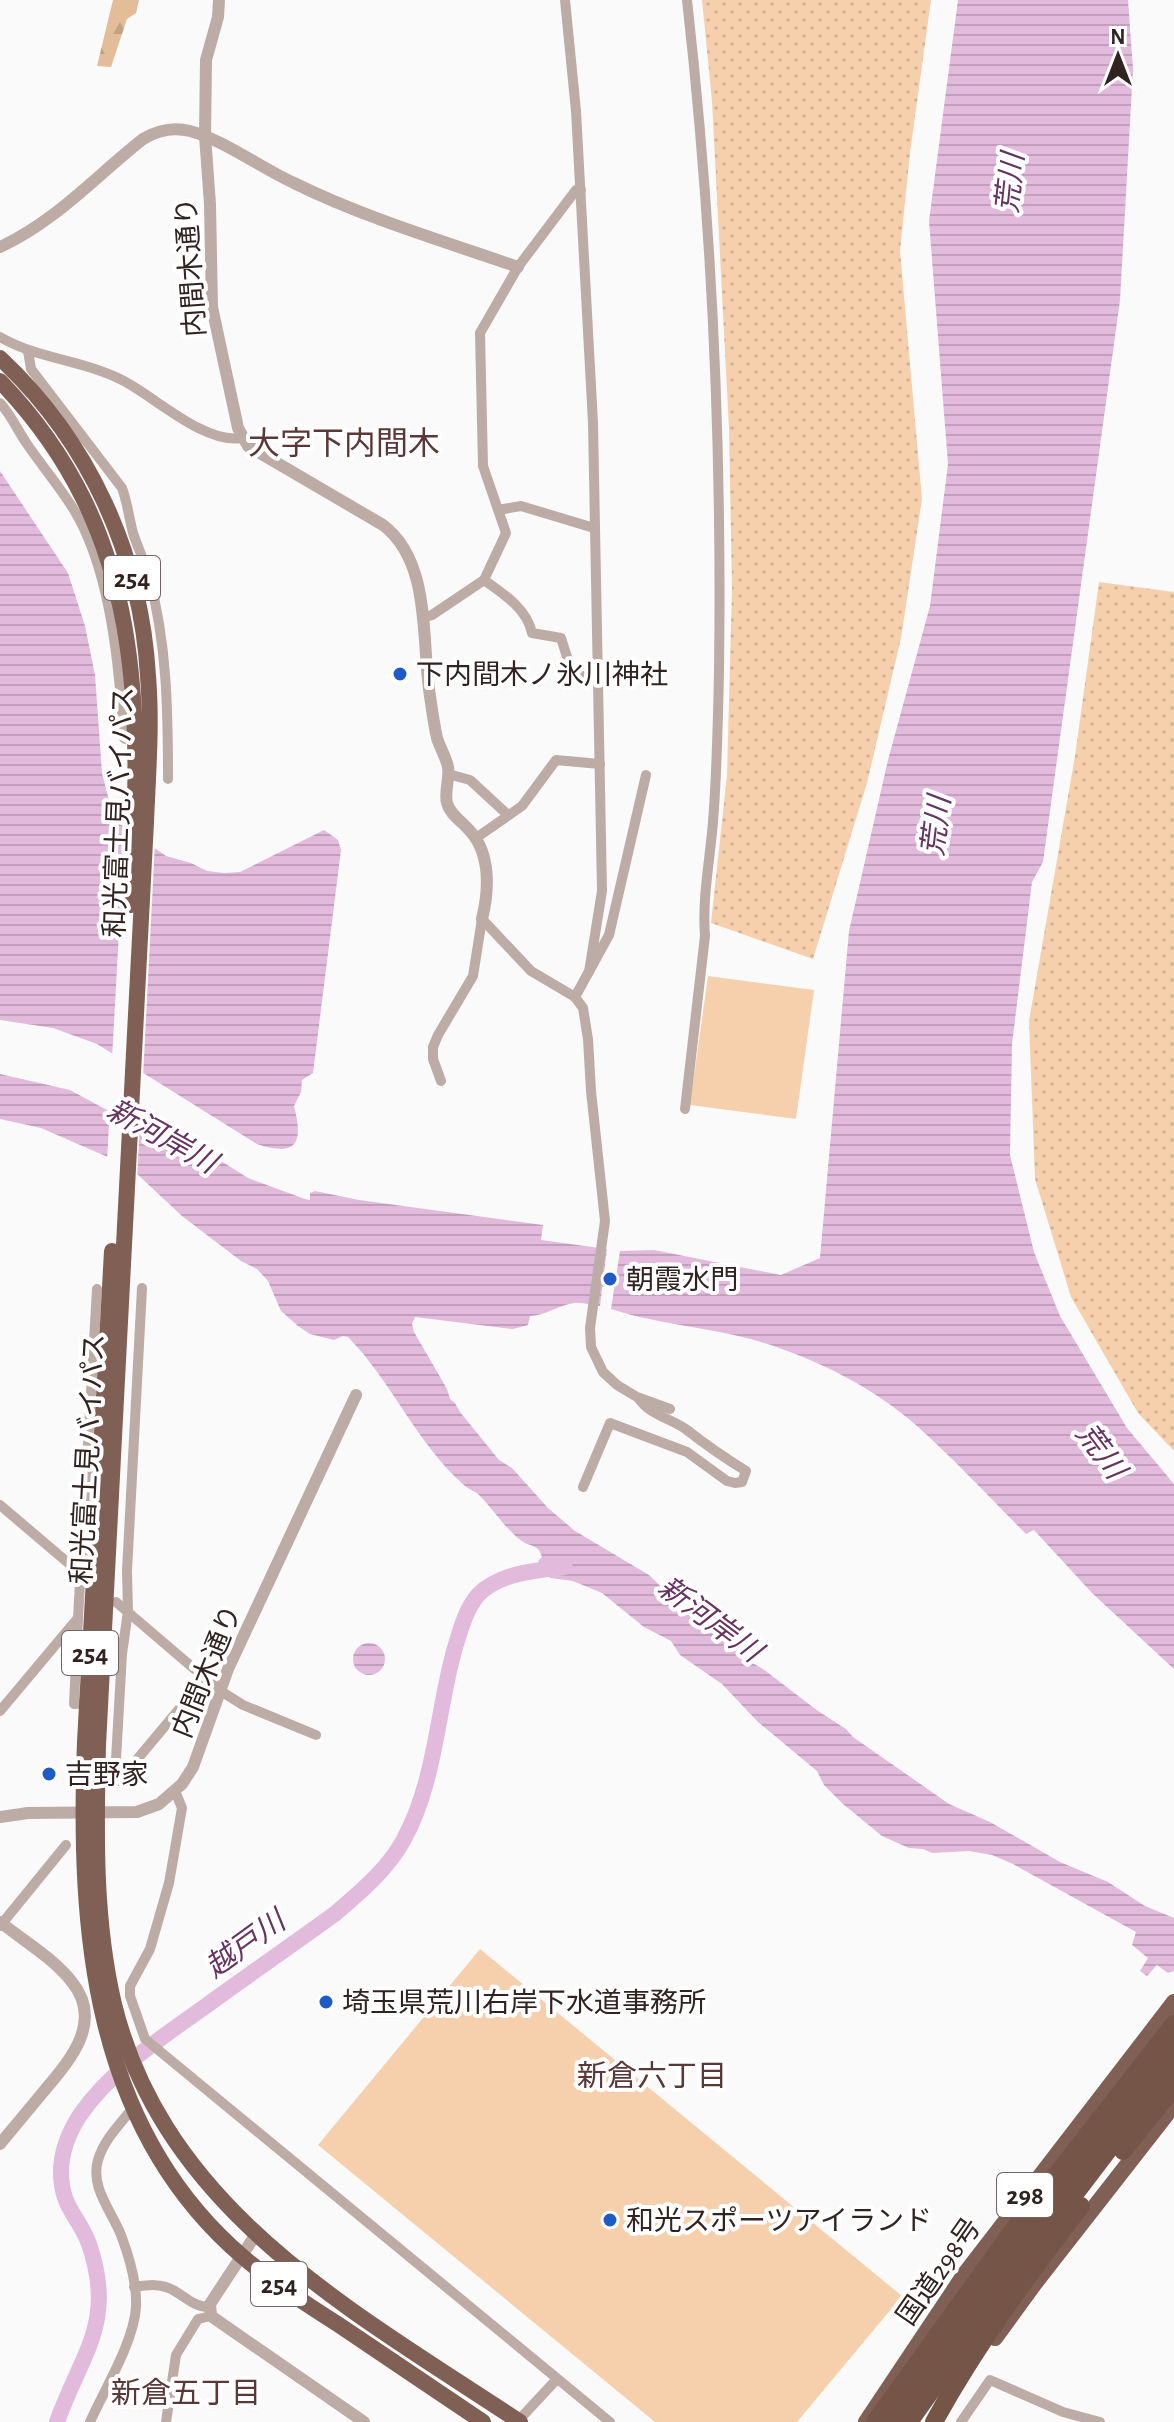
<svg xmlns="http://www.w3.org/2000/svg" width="1174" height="2422" viewBox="0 0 1174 2422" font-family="'Alegreya Sans','Noto Sans JP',sans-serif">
<defs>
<pattern id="grass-dots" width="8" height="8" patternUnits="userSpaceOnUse" patternTransform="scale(2)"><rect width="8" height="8" fill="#f6d0ad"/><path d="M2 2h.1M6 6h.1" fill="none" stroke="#d3b295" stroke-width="1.8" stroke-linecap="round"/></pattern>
<pattern id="forest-firs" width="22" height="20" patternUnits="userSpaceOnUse" patternTransform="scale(2)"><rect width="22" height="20" fill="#e3bd9a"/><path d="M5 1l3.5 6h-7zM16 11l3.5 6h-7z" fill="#c3a284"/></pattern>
<pattern id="water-rules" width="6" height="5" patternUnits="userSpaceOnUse" patternTransform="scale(2)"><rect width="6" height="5" fill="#e2badc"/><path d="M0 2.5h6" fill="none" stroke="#c2a0bc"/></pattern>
</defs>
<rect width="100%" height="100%" fill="#fafafa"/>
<g fill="url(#grass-dots)">
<path d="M702 0H931L910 153 900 251 922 499 901 638 867 783 813 959 711 923 727 775 732 589 729 429 712 101Z"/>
<path d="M1099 582 1174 592V1451L1138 1413 1071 1297 1035 1179 1029 1021 1075 756Z"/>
</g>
<path fill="url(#forest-firs)" d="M113 0H139L136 13 127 19 111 67 97 66Z"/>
<g fill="#f6d0ad">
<path d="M708 976 814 990 796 1119 690 1105Z"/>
<path d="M480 1949 902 2296 797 2422H655L318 2145Z"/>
</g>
<g fill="url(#water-rules)">
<path d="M958 0H1128L1133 69 1120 300 1043 862 1032 882 1012 1044 1010 1155 1034 1252 1060 1316 1127 1428 1174 1484V1669L1092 1593 1034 1530 1026 1534C990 1498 955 1460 917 1426 873 1387 816 1359 761 1342 711 1327 660 1325 611 1309L620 1251 654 1250 781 1275 820 1258 849 931 888 760 930 606 948 464 929 221Z"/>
<path d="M0 471 68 573 85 626 95 675 102 773 111 808 120 824 166 856 191 863 207 871 224 873 240 872 324 830 338 840 341 850 313 1073 302 1080 301 1092 294 1106C304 1144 296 1157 257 1144L97 1044 53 1028 0 1020Z"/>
<path d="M0 1074 70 1090 155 1136 221 1161 248 1178 305 1199 310 1200V1193L315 1191 359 1200 543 1225 541 1240 607 1249 600 1306C591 1305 582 1302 574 1303 558 1305 545 1316 530 1316L528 1325 513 1329 415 1317 412 1324 414 1332 447 1389 450 1399 455 1403 460 1412 499 1460 512 1468 548 1508 575 1531 649 1575 676 1601 720 1634 734 1650 742 1652 749 1661 763 1669 818 1711 846 1729 853 1737 949 1804 990 1822 1060 1862 1108 1882 1145 1906 1174 1918V1971L1168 1973 1157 1965 1147 1976 1140 1971 1148 1958 1132 1945 1136 1932 1013 1864 992 1855 969 1851 932 1853 923 1849 909 1848 882 1836 843 1804 824 1785 817 1771 758 1722 722 1684 680 1655 671 1641 644 1627 602 1593 573 1581 550 1578 538 1561 542 1557C539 1546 534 1547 525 1543 509 1534 494 1510 480 1496 476 1491 469 1490 465 1486 416 1443 393 1383 348 1337L343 1336 334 1340 310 1334 298 1326 281 1311 268 1281 257 1269 241 1261 182 1216 136 1173 110 1158 41 1128 0 1119Z"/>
<circle cx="369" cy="1659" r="16"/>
</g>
<g fill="#fafafa">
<path d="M125 823 155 843 143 1078 112 1059Z"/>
<path d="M110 1106 140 1123 137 1180 107 1161Z"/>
</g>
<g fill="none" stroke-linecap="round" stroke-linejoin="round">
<path stroke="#e2badc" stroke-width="9" d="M594 1281 627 1285"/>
<path stroke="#e2badc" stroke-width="16" d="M57 2422C82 2352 116 2323 89 2244 79 2216 61 2208 61 2172 61 2152 69 2132 80 2115 110 2071 160 2039 203 2008 247 1976 292 1945 336 1913 360 1892 387 1870 403 1841 435 1784 437 1713 454 1651 460 1632 465 1610 478 1595 499 1573 537 1570 565 1567"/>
<g stroke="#bdaca6" stroke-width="10">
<path d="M565 0 576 111 593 423 602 891 589 972"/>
<path d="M0 337C38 359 83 360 122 380 154 396 204 444 241 438"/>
<path d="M28 351 31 369 122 488C128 504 129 520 134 536 139 550 145 563 149 577 167 643 168 711 168 779"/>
<path d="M0 403C11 415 18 431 27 444 42 466 60 487 74 510 110 569 120 669 123 737L125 739"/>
<path d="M498 510 521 506 594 528"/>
<path d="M484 580C504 594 527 609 532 633L561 638 573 676H596"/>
<path d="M422 618 432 615 484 580 506 533 483 466 480 333 518 267 576 190H581"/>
<path d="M448 774 470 780 508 815"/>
<path d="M476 838 522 806 556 760 600 764"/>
<path d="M482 919 531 971 575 997 583 1008 588 1039 591 1091 605 1221 590 1328 591 1347 603 1372 617 1385 637 1397 670 1409"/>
<path d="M575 997 609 935 646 775"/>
<path d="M441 1081 433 1059V1047L438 1035 473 976 482 919"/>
<path d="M685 1109 705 936C702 898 710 860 713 822 717 772 718 721 719 671 722 447 712 222 687 0"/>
<path d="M583 1487 610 1423 687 1452 727 1481 735 1483 742 1482 746 1471C725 1458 706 1445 687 1430 672 1419 650 1415 639 1399"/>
<path d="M0 1505 80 1573"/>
<path d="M116 1602 219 1690 243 1705 316 1735"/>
<path d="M78 1619 74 1704 88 1703"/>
<path d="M0 1711 78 1618 97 1289"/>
<path d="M119 1781 115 1777 122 1654 128 1611 127 1571 142 1288"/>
<path d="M119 1781 206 1677"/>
<path d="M175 1791 182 1808 169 1883 150 1949 130 1986V1996L145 2039 610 2422"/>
<path d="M0 1926 66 1845"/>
<path d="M134 2287C148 2285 161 2283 173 2290 186 2297 194 2307 209 2307"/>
<path d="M518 2421 557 2379"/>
<path d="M90 2422C104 2390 134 2342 136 2307 137 2284 129 2256 121 2235 111 2210 90 2187 98 2160 104 2140 119 2125 132 2109"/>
<path d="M166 2422 176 2355 198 2319 211 2316"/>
<path d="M961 2422 990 2380 1063 2412 1100 2422"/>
</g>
<g stroke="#bdaca6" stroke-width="12">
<path d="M219 0 218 17 206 60 205 136 210 204 212 307 238 428 248 446 383 525C432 562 421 642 430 696 432 710 434 725 437 738 440 748 446 757 448 767 450 779 444 792 447 803 450 815 463 822 470 831 491 854 489 891 482 919"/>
<path d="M0 247C55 222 96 176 143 139 158 130 173 127 190 131 224 140 261 168 294 183 365 218 443 241 518 267"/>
<path d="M0 1817 28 1813 137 1812 159 1804 182 1784 193 1767 228 1669 356 1395"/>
<path d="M0 1922C24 1941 53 1958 72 1982 104 2022 70 2060 44 2091 29 2109 15 2126 0 2144"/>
<path d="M256 2234 210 2304 211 2316 364 2422"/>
</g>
<g stroke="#806055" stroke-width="16">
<path d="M0 358C89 441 141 555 148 676 152 724 148 773 146 822L98 1745C96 1831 94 1920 114 2004 165 2212 355 2312 520 2422"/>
<path d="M0 381C147 534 141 708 131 905"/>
<path d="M112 1251 85 1742C78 1929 91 2127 243 2257 273 2283 308 2305 342 2327 389 2359 436 2390 483 2422"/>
<path d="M995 2338 1035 2283 1174 2105"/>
<path d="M866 2422 964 2275 1174 2002"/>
</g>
<g stroke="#765549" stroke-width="18">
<path d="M1123 2151 1174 2087"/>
<path d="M875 2422 1014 2229 1174 2024"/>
<path d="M894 2422 1009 2258 1172 2044"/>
<path d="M909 2422 1023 2262 1174 2064"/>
<path d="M934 2422C976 2345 1028 2275 1081 2206"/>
</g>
</g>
<g fill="#1f5bc7" stroke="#fff" stroke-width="3">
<circle cx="400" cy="674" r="8"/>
<circle cx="610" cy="1279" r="8"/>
<circle cx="49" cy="1774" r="8"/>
<circle cx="326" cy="2002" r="8"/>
<circle cx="610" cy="2220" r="8"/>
</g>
<g text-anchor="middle" stroke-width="8" stroke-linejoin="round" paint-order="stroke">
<g fill="#fff" stroke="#706565" stroke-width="2">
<rect x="104" y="556" width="56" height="44" rx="6"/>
<rect x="62" y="1631" width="56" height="44" rx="6"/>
<rect x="997" y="2173" width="56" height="44" rx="6"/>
<rect x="251" y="2262" width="56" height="44" rx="6"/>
</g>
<g font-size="26" font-weight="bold" fill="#322323">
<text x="132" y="587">254</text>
<text x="90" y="1662">254</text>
<text x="1025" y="2204">298</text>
<text x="279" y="2293">254</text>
</g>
<g font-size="28" fill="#322323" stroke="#fff">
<text transform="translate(190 267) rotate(-94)" y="10">内間木通り</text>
<text transform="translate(118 812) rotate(-88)" y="10">和光富士見バイパス</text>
<text transform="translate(87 1459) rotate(-87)" y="10">和光富士見バイパス</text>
<text transform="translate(206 1671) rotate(-68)" y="10">内間木通り</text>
<text transform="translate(938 2271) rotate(-55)" y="10">国道298号</text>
</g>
<g font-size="28" fill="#322323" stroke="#fff" text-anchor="start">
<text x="416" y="684">下内間木ノ氷川神社</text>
<text x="626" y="1289">朝霞水門</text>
<text x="65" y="1784">吉野家</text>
<text x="342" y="2012">埼玉県荒川右岸下水道事務所</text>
<text x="626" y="2230">和光スポーツアイランド</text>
</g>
<g font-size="30" font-style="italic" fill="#653460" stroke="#fff">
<text transform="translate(1010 183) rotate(-84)" y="10">荒川</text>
<text transform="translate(936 826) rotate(-83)" y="10">荒川</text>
<text transform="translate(162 1136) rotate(29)" y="10">新河岸川</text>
<text transform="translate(1101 1451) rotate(53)" y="10">荒川</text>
<text transform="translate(710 1619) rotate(37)" y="10">新河岸川</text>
<text transform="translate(245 1944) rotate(-36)" y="10">越戸川</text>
</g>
<g font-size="30" fill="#5a3839" stroke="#fff">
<text x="652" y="2086">新倉六丁目</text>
<text x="186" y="2403">新倉五丁目</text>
</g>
<g font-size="32" fill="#5a3839" stroke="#fff">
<text x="344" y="454">大字下内間木</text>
</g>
</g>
<g transform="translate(1118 56)" stroke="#ffffff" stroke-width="6" paint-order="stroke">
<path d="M0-6L14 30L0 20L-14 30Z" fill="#322323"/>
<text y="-12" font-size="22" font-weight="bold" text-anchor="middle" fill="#322323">N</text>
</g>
</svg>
